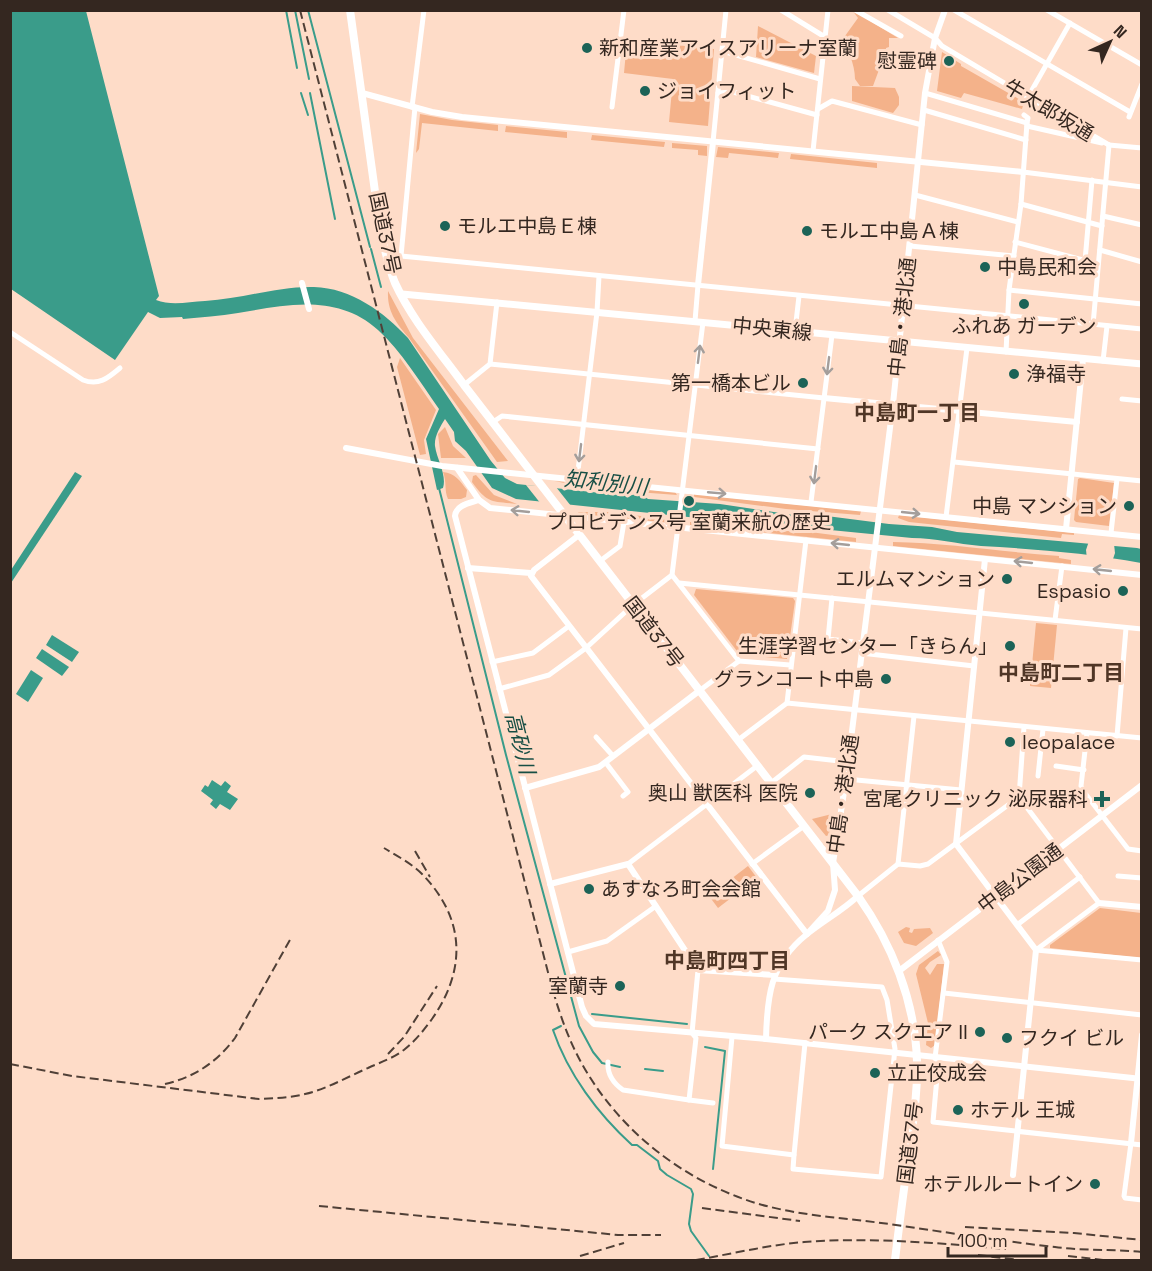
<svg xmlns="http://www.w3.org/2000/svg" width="1152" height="1271" viewBox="0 0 1152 1271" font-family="'Space Grotesk','Noto Sans JP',sans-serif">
<rect width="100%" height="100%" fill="#fedcc8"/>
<g fill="#f4b28a">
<path d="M852 10 898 38H889V47L886 48 885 67H880L873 86H860L855 79C855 63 847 52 845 36L858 18Z"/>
<path d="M758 26 816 56 814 73 756 57Z"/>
<path d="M627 40 714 49 708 126 669 122 673 79 624 73Z"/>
<path d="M942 52 961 64V66L1024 102 1022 109 964 93 961 98 937 91Z"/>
<path d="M852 86 895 88 899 97V105L893 113 852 101Z"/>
<path d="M420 114 452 120 498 125V131L422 123 419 149 416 153Z"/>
<path d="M506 126 567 132V138L505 132Z"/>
<path d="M592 135 665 142 664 147 591 140Z"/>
<path d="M672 143 707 146V156L698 155V150L672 148Z"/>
<path d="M718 147 779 153 778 158 729 153 728 158 716 157Z"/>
<path d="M791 154 877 163V168L790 159Z"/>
<path d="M388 291 413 338 508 461 497 462 409 338C396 323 387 311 388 291Z"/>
<path d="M400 358 436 410 424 440 426 454 420 455 397 367Z"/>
<path d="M445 427 453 446 466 458H441L438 434Z"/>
<path d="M443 472C455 473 460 481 467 490L466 497 461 499H448C444 490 447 482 443 472Z"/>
<path d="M476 475 494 495 517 504C491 501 488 504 472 482L473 476Z"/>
<path d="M1080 478 1114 483 1109 526 1076 522 1074 520 1078 479Z"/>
<path d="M554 481 675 492 677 495 597 489Z"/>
<path d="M694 494 861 511 860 515 786 509 694 497Z"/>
<path d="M578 512H613L675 521 672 523 579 514Z"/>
<path d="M899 515 1074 533V535L1062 534 1061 538 909 522 898 518Z"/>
<path d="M690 522 738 525 760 530 810 532 856 538V542L690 525Z"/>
<path d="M893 542C949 543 1003 552 1059 556V558L1071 560V564L893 546Z"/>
<path d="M696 589 793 598 795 601 787 659 740 655 694 595Z"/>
<path d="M1036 623 1057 625 1051 688 1030 686Z"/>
<path d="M832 814 830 835 826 836 812 819Z"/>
<path d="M748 866 757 878 718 908 709 896Z"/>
<path d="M1100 908 1141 913V958L1050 948V945Z"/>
<path d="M906 927 910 928 909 932 912 933 914 929 930 928 933 933 916 946 904 943 898 932Z"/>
<path d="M938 951 941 955 930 962 925 968 930 975 937 964H944L935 1045 931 1048 926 1045 928 1023 916 974 919 965Z"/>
</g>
<g fill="#3a9c8a">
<path d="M11 11H86L159 296 156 300C171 306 188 302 205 301 241 299 278 286 314 287 351 288 384 312 408 338L491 461 505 478 517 484 629 496C637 493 642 494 648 499L720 504 794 515 811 514 889 524 932 527 957 532 1137 548 1141 549V563C1089 553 1034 549 981 546 957 544 935 538 912 538L769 524C760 528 757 525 749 522 739 519 727 520 717 520L516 499 492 488 466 451 455 441 454 432 445 419C440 427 434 437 435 446 437 460 447 475 443 488L437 490 426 439 439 409C420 382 402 352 378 330 337 293 285 305 238 313 220 316 201 317 183 319L182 317 160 318 148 312 115 360 11 289Z"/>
<path d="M75 472 82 476 11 583V570Z"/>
<path d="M52 635 79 652 72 662 46 645Z"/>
<path d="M42 649 69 667 62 676 36 658Z"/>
<path d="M31 670 43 678 28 702 16 694Z"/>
<path d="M212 780 221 786 225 781 231 786 227 792 238 799 230 810 220 804 216 809 210 804 213 800 201 791 205 785 208 787Z"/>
</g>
<g fill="#fedcc8">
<path d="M526 485 556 487 571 506 541 504Z"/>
<path d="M1089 541 1114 544 1115 553 1112 562 1087 559 1086 550Z"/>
</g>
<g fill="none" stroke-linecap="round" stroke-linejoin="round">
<g stroke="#3a9c8a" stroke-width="2">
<path d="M286 10 297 68"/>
<path d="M295 10 309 79"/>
<path d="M308 10 370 247"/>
<path d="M301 93 308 115"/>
<path d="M310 93 335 219"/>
<path d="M371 249 381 287"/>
<path d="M439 488 506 755 579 1026 593 1052 602 1063 620 1067"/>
<path d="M592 1014 687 1024"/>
<path d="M561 1026 553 1030C568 1074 598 1114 632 1145H637L658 1161 660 1169 667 1175 691 1189 693 1194 689 1224 691 1231 709 1256"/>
<path d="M705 1047 725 1051 713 1169"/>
<path d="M645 1069 663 1071"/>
</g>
<g stroke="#fff" stroke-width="5">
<path d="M781 10 825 37"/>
<path d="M855 10 901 36"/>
<path d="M888 10 935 38 942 46 1109 145"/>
<path d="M954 10 1130 112"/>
<path d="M1047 10 1142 65"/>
<path d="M722 51 820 79"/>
<path d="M718 93 733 92 817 115"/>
<path d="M925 93 1027 123 1028 118 1024 115"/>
<path d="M1028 97 1070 23"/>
<path d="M412 107 424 10"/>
<path d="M415 107 401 256 1142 329"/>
<path d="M612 107 624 10"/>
<path d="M818 109 832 101 922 125"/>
<path d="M924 110 1026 140"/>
<path d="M1129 117 1142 84"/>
<path d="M1027 126 1102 143"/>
<path d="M713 142 726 10"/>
<path d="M1109 145 1142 148"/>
<path d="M813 151 828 10"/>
<path d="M1023 172 1142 187"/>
<path d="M915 195 1018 222"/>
<path d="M1021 204 1102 226"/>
<path d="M1103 216 1142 225"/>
<path d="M1015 242 1098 264"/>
<path d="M910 246 1014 256"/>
<path d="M1100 250 1142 262"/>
<path d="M1085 261 1092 180"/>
<path d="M1009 290 1142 304"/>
<path d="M695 321 698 285"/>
<path d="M1093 325 1109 145"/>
<path d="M795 331 799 296"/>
<path d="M10 332 83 380C99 386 108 378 120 368"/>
<path d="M1006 352 1009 290 1021 204 1027 123"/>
<path d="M1103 361 1107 326"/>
<path d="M490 364 824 398"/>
<path d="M464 385 490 364 497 302"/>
<path d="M1122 399 1142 401"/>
<path d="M493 422 502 416 818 449"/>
<path d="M954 462 1142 481"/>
<path d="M577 479 597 312 599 276"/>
<path d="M811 502 832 335"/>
<path d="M946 517 967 348"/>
<path d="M1111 533 1117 479"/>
<path d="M600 561 620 546 624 522"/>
<path d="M672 575 739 661 790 665"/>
<path d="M679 583 1142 629"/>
<path d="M832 598 828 639 863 643"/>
<path d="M1055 620 1062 566"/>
<path d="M861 653 974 666"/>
<path d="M492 662 533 653 569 626"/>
<path d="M499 689 549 675 586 648 633 605 672 575 703 322"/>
<path d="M699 691 739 661"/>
<path d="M787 703 806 540"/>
<path d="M1024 727 1019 797 1099 903 1036 950"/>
<path d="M1087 733 1081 786 1084 792 1128 849 1142 851"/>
<path d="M1117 736 1126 628"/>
<path d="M596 737 613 756"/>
<path d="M738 740 787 703 1142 738"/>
<path d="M606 763 628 792 623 796"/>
<path d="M1056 766 1084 770"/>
<path d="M1038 776 1043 729"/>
<path d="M846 779 961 790"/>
<path d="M771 783 804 757 848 762"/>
<path d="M628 864 757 766"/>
<path d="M752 864 804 826"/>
<path d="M898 864 914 716"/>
<path d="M1118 876 1142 878"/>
<path d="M858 896 898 864 920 866 928 864 1019 797"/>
<path d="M1017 925 1080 877"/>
<path d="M938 940 947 962 935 1058 938 1066 933 1122 1142 1145"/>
<path d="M1036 950 1142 960"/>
<path d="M568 952 607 941 656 906"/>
<path d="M944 993 1142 1015"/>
<path d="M732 1037 722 1146 794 1155 793 1169 881 1177 895 1049 887 1000 882 987 774 979"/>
<path d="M608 1062C607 1074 613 1083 623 1090L689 1100 696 1038 692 1033 698 970"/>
<path d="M689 1100 713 1103"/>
<path d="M1131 1143 1124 1196 1125 1198 1142 1200"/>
<path d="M794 1155 805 1043"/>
</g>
<g stroke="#fff" stroke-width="6">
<path d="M362 93 432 112 462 117 1023 172"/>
<path d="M302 283 309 309"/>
<path d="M698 285 713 142"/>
<path d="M824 398 1077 422"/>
<path d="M346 448 442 466 1142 537"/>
<path d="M457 468 479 500 490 508 1142 575"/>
<path d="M479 500C470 503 456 505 455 516L582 1007 586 1016 594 1024 766 1039 1142 1079"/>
<path d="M1066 529 1083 359"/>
<path d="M579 535 534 570 531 576 807 934"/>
<path d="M985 559 956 844 1036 950 1013 1175"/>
<path d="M468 568 531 573"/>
<path d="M525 788 599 767 699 691"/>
<path d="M550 884 628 864 698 970 775 975"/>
<path d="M1099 903 1142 907"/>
<path d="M807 934 828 911 835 890 833 863 846 779 893 404 925 93 935 38 945 10"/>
<path d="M899 971 1142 785"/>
<path d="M766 1039C767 997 770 964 806 935 823 921 842 911 858 896"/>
<path d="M1131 1143 1142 1035"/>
</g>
<path stroke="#fff" stroke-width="7" d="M402 294 1142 364"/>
<path stroke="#fff" stroke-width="8" d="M350 10 380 228C384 247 388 266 395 283 412 320 440 352 464 385L858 896C892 944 915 1001 917 1061 918 1095 912 1128 908 1161 903 1194 899 1227 895 1260"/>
<g stroke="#504037" stroke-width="2" stroke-dasharray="9 4.5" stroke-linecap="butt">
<path d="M300 10 551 984C559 1012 568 1039 582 1064 620 1132 685 1182 759 1204 801 1216 846 1218 889 1224 945 1232 1000 1241 1055 1247 1084 1251 1113 1249 1142 1252"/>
<path d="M415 851 430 877"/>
<path d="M388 1054 404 1037 437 986"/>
<path d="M10 1064 72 1076 259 1099C275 1098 290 1098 305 1094 327 1089 347 1077 368 1068 381 1062 394 1058 405 1049 416 1040 424 1030 432 1019 467 969 465 918 422 874 411 863 397 856 384 848"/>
<path d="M165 1084C195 1077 217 1062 235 1038L291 938"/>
<path d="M319 1206 618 1235H661"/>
<path d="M702 1208 800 1221"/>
<path d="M965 1227 1074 1233 1142 1240"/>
<path d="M978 1255 1019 1260"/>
<path d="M580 1256 624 1243"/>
<path d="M1068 1256 1103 1260"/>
<path d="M696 1260C731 1254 768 1245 804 1242 871 1237 939 1243 1006 1249"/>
</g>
</g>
<defs><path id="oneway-shaft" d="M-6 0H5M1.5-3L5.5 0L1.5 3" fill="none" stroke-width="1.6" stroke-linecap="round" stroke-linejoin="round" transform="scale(1.5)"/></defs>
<g stroke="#a49e9b">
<use href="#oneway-shaft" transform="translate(699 354) rotate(-83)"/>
<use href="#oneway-shaft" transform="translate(828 366) rotate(97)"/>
<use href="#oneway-shaft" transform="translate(580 453) rotate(97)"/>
<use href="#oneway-shaft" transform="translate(815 475) rotate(97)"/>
<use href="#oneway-shaft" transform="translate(717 493) rotate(5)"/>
<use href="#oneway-shaft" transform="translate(520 511) rotate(-174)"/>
<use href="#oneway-shaft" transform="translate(911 513) rotate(6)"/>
<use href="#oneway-shaft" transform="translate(840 544) rotate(-174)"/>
<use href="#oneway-shaft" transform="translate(1023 562) rotate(-174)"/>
<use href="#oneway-shaft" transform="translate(1102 570) rotate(-174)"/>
</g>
<g fill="#1c6357" stroke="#fedcc8" stroke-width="2">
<circle cx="587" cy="48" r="6"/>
<circle cx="949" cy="61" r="6"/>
<circle cx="645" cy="91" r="6"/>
<circle cx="445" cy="226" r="6"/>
<circle cx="807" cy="231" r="6"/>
<circle cx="985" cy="267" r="6"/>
<circle cx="1024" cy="304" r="6"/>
<circle cx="1014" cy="374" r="6"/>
<circle cx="803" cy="383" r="6"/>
<circle cx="689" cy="501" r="6"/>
<circle cx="1129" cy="506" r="6"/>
<circle cx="1007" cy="579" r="6"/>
<circle cx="1123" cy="591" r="6"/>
<circle cx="1010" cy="646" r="6"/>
<circle cx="886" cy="679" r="6"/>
<circle cx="1010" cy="742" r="6"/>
<circle cx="810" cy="793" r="6"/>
<path d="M1099 790h6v6h6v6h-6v6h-6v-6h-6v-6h6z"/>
<circle cx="589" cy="889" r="6"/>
<circle cx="620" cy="986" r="6"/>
<circle cx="980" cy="1032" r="6"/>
<circle cx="1007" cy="1038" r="6"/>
<circle cx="875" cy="1073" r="6"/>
<circle cx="958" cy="1110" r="6"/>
<circle cx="1095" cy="1184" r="6"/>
</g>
<g text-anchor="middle" stroke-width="6" stroke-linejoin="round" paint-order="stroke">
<g font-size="20" fill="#342720" stroke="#fedcc8" text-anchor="end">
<text x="599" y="55" text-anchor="start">新和産業アイスアリーナ室蘭</text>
<text x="937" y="68">慰霊碑</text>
<text x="657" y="98" text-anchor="start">ジョイフィット</text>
<text x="457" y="233" text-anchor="start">モルエ中島Ｅ棟</text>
<text x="819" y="238" text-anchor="start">モルエ中島Ａ棟</text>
<text x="997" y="274" text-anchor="start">中島民和会</text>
<text x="1024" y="333" text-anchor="middle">ふれあ ガーデン</text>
<text x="1026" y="381" text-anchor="start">浄福寺</text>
<text x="791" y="390">第一橋本ビル</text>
<text x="1117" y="513">中島 マンション</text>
<text x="689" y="529" text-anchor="middle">プロビデンス号 室蘭来航の歴史</text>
<text x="995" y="586">エルムマンション</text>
<text x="1111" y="598">Espasio</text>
<text x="998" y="653">生涯学習センター「きらん」</text>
<text x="874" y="686">グランコート中島</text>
<text x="1022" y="749" text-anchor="start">leopalace</text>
<text x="798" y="800">奥山 獣医科 医院</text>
<text x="1088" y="806">宮尾クリニック 泌尿器科</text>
<text x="601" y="896" text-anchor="start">あすなろ町会会館</text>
<text x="608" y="993">室蘭寺</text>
<text x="968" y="1039">パーク スクエア II</text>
<text x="1019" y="1045" text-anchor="start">フクイ ビル</text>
<text x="887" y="1080" text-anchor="start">立正佼成会</text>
<text x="970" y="1117" text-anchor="start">ホテル 王城</text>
<text x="1083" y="1191">ホテルルートイン</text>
</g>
<g font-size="20" fill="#342720" stroke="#fedcc8">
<text transform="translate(1049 110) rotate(31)" y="7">牛太郎坂通</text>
<text transform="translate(385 233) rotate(78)" y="7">国道37号</text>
<text transform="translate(902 317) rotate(-84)" y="7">中島・港北通</text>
<text transform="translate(772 329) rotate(6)" y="7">中央東線</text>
<text transform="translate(654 632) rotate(52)" y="7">国道37号</text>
<text transform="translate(843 794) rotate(-82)" y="7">中島・港北通</text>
<text transform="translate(1020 878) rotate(-37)" y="7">中島公園通</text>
<text transform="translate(910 1143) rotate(-83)" y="7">国道37号</text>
</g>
<g font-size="21" font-weight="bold" fill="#503626" stroke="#fedcc8">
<text x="917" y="420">中島町一丁目</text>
<text x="1061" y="680">中島町二丁目</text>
<text x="727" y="968">中島町四丁目</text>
</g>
<g font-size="21" font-style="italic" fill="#174e44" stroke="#fedcc8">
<text transform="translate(606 483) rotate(6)" y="7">知利別川</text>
<text transform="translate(520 743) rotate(76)" y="7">高砂川</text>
</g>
</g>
<rect width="1152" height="1271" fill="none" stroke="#342720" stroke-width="24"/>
<g transform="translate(1110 42) rotate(45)" stroke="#fedcc8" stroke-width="4.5" paint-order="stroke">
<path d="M0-4.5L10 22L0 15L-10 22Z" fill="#342720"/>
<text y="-9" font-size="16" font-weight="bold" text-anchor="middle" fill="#342720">N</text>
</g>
<path d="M948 1247v9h98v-9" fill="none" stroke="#342720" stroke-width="3"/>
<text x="957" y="1247" font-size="18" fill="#342720" stroke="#fedcc8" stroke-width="4.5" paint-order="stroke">100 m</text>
</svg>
